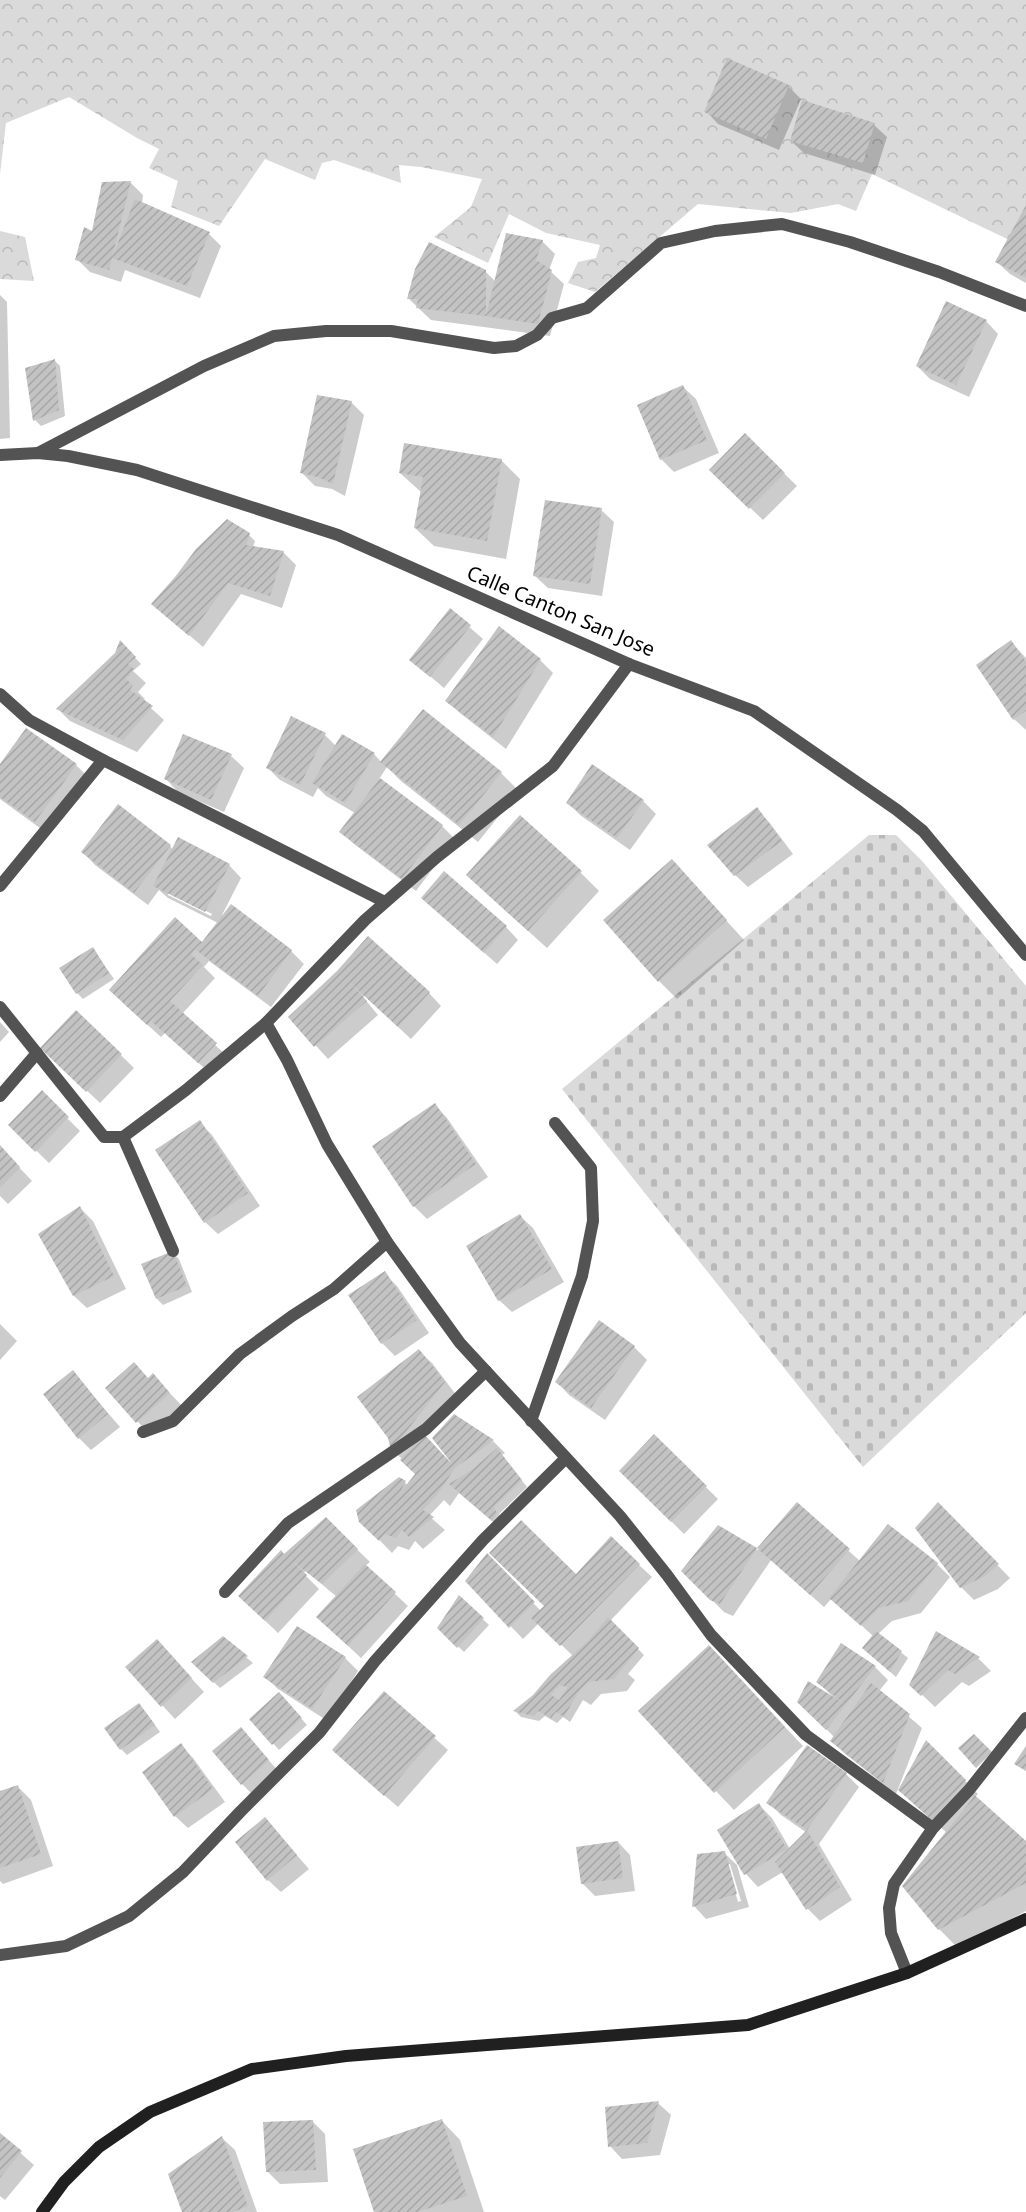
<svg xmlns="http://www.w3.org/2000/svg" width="1026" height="2212" viewBox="0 0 1026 2212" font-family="'Noto Sans',sans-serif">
<defs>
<pattern id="forest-crowns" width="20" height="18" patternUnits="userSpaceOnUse" patternTransform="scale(1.5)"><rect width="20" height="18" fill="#dadada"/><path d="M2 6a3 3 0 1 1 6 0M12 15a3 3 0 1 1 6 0" fill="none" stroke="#b9b9b9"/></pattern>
<pattern id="cemetery-stones" width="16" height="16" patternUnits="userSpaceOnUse" patternTransform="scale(1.5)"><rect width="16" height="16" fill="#dadada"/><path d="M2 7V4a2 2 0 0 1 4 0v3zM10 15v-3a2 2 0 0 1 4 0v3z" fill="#b9b9b9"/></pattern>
<pattern id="building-hatch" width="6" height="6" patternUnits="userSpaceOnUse" patternTransform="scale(1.5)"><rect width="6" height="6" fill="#c3c3c3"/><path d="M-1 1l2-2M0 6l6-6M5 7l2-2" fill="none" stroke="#a6a6a6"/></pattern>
</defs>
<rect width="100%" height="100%" fill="#fff"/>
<g fill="url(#forest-crowns)">
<path d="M0 0H1026V248L872 174 856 211 838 204 791 213 698 204 595 292 568 283 578 262 596 258 600 245 546 233 509 214 488 263 434 237 471 207 482 179 421 167 399 165 401 183 334 160 322 163 315 180 265 159 219 226 171 207 178 181 149 168 159 149 137 138 69 97 6 123 0 174Z"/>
<path d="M0 231 25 237 34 281 0 279Z"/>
</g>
<path fill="url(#cemetery-stones)" d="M869 835H896L923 862 1026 986V1313L863 1467 562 1089Z"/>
<g fill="#0003" fill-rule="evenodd">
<path d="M728 60 788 86 801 99 779 150 718 124 706 111Z"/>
<path d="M874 125 887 137 875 175 804 153 791 141Z"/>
<path d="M103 183H131L143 195 142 203 209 234 221 246 200 298 125 270 121 282 90 272 77 259 93 233Z"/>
<path d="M1026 208V283L1010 274 997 262Z"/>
<path d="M542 241 555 254 549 270 564 284 550 336 431 320 409 299 485 271 496 282Z"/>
<path d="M0 295 7 302 10 438 0 439Z"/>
<path d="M986 321 998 334 969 397 930 379 917 366Z"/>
<path d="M54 360 60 366 65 416 41 426 35 420Z"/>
<path d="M683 387 696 399 719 453 674 472 661 459Z"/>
<path d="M351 402 364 415 345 496 332 489 315 486 302 473Z"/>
<path d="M745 435 797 486 763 520 711 470Z"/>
<path d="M501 460 520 479 506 559 434 546 415 528 421 492 400 473Z"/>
<path d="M601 510 614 522 602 596 548 588 535 576Z"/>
<path d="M249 535 255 541 253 547 283 552 296 565 282 608 241 594 203 647 153 604Z"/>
<path d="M450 610 483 639 444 688 411 660Z"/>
<path d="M1011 642 1026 658V730L1014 719Z"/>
<path d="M121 643 141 664 133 671 146 683 138 692 145 699 143 701 164 720 137 752 70 721 58 709 116 654Z"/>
<path d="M540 660 553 673 506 749 460 713 447 701Z"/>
<path d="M325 735 336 746 374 754 382 763 501 773 519 791 478 842 401 781 387 767 379 779 442 826 455 839 416 891 354 844 341 832 355 813 326 796 318 788 313 797 280 780 268 768Z"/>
<path d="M231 756 244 768 224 812 178 792 166 779Z"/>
<path d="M76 765 89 778 48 834 0 799V766Z"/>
<path d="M643 801 656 814 630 850 580 815 568 803Z"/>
<path d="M757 809 769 822 793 854 748 887 735 875Z"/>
<path d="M170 846 173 850 229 865 241 878 222 915 291 951 304 964 271 1007 209 961 204 967 215 978 182 1014 228 1057 212 1075 165 1033 161 1037 123 1003 175 919 202 944 218 923 168 898 159 890 148 905 95 865 83 852ZM168 892 212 914 211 916 168 895Z"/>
<path d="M672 861 744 940 677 999 659 981Z"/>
<path d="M580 872 599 891 547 948 486 893Z"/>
<path d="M436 910 506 927 518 940 497 964Z"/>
<path d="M93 949 114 979 83 999 77 993Z"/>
<path d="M338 972 429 993 441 1006 411 1039 365 996 363 997 378 1015 328 1059 290 1017Z"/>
<path d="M77 1012 134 1068 100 1103 42 1048Z"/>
<path d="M0 1022 9 1032 0 1042Z"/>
<path d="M42 1093 80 1131 49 1163 10 1125Z"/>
<path d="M435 1105 447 1118 488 1177 427 1219 414 1206 374 1147Z"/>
<path d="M199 1122 212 1135 260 1206 218 1234 205 1222Z"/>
<path d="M0 1147 32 1181 8 1204 0 1196Z"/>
<path d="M80 1208 93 1221 126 1289 87 1308 74 1296Z"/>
<path d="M520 1216 533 1228 564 1282 512 1312 499 1300Z"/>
<path d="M173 1253 179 1259 192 1292 163 1305 157 1299Z"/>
<path d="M384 1273 397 1286 429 1333 395 1356 382 1343 350 1296Z"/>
<path d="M599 1322 634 1347 647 1360 605 1420 569 1395 557 1382Z"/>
<path d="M0 1324 17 1341 0 1360Z"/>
<path d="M419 1351 432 1363 457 1396 425 1437 449 1462 493 1441 505 1453 502 1455 527 1487 499 1514 502 1520 498 1526 459 1493 450 1506 444 1500 429 1516 445 1530 423 1549 415 1541 409 1550 398 1546 392 1553 361 1521 399 1479 408 1485 417 1474 393 1450Z"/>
<path d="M73 1372 120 1427 91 1450 79 1438Z"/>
<path d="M149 1379 165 1388 182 1406 150 1435 107 1388Z"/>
<path d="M654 1436 718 1499 684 1534 621 1471Z"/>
<path d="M938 1504 1010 1578 998 1589 974 1600 961 1587Z"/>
<path d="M797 1505 860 1561 888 1527 937 1564 950 1577 921 1613 892 1621 878 1634 908 1658 896 1677 870 1654 873 1636 832 1598 824 1607 771 1560 733 1616 724 1612 683 1571 718 1527 758 1550Z"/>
<path d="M326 1519 370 1562 365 1566 408 1606 361 1658 331 1630 337 1597 306 1571 303 1573 319 1589 278 1633 253 1609 284 1556Z"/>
<path d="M487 1556 541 1611 576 1576 639 1565 652 1577 610 1621 644 1655 628 1674 635 1680 627 1691 601 1694 591 1705 583 1700 570 1722 563 1717 557 1723 545 1716 539 1721 521 1717 515 1711 534 1696 573 1656 539 1623 523 1639 467 1581Z"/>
<path d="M459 1597 489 1625 464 1652 439 1628Z"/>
<path d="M937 1633 979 1659 991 1671 969 1686 962 1682 935 1707 911 1684Z"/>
<path d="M223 1638 253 1663 220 1688 193 1662Z"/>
<path d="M157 1641 204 1692 175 1719 127 1667Z"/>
<path d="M842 1646 875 1667 888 1680 879 1691 922 1728 896 1794 844 1753 832 1740 834 1737 799 1701 834 1698 818 1682Z"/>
<path d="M345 1658 358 1671 326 1720 278 1689 265 1677Z"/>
<path d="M727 1665 803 1746 734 1810 640 1711Z"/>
<path d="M384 1693 448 1750 398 1807 347 1763Z"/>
<path d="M285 1700 307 1725 279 1750 251 1719Z"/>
<path d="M145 1711 160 1732 127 1755 121 1749Z"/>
<path d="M241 1729 281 1774 254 1796 242 1784Z"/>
<path d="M927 1742 978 1794 975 1797 1026 1843V1911L958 1948 939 1929 947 1833 913 1803Z"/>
<path d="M181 1745 193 1758 225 1802 188 1828 175 1816Z"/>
<path d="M808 1747 846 1774 859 1787 819 1844 852 1900 820 1921 808 1909 783 1872 758 1887 746 1874 719 1830 759 1805 772 1818 790 1849 807 1833 781 1815 768 1802Z"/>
<path d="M18 1787 31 1800 53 1866 3 1884 0 1881V1793Z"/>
<path d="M265 1819 309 1869 281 1892 268 1880Z"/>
<path d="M618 1842 630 1855 635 1891 595 1896 582 1883Z"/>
<path d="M724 1853 737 1865 749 1907 706 1919 694 1906ZM727 1864H730L741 1901 738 1902Z"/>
<path d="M658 2103 671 2115 660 2155 622 2159 610 2146Z"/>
<path d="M442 2121 460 2140 484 2212H375Z"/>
<path d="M313 2122 325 2134 328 2182 280 2184 267 2171Z"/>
<path d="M0 2135 34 2165 5 2200 0 2196Z"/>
<path d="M222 2138 235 2150 257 2212H183Z"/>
</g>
<g fill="url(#building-hatch)" fill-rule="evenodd">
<path d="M727 58 789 85 766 139 704 112Z"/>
<path d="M802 100 875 123 863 163 790 141Z"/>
<path d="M131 181 112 258 135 199 210 232 187 286 112 258 109 270 75 260 84 227 92 231 102 182Z"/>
<path d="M1026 205V278L995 262Z"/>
<path d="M506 233 543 240 536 260 552 270 538 324 486 316Z"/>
<path d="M429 242 486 270V316L416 308 418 299H407L415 269Z"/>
<path d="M946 301 987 320 956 385 916 366Z"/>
<path d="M55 359 59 410 33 421 25 368Z"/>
<path d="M683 385 707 440 660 460 637 405Z"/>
<path d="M317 395 352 401 333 484 318 477 300 473Z"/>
<path d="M745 433 785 473 749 509 709 470Z"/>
<path d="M404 443 502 459 487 541 414 528 423 477 399 473Z"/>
<path d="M545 500 602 508 590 584 533 576Z"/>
<path d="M227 519 250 533 246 545 284 551 270 596 228 583 189 636 151 604 175 577 196 549Z"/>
<path d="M450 608 471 625 430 677 409 660Z"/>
<path d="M499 626 541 659 493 737 445 701Z"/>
<path d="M120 640 136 657 128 664 134 669 126 679 133 685 130 690 153 706 123 740 56 709 115 653Z"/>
<path d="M1011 640 1026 662V711L1013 720 976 665Z"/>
<path d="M423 709 502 772 459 825 380 762Z"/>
<path d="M291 716 326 733 300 785 266 768Z"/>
<path d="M26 728 77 764 35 822 0 797V764Z"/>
<path d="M183 734 232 754 211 800 164 779Z"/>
<path d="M342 734 375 753 345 803 312 783Z"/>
<path d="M592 764 644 800 617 838 566 803Z"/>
<path d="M380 778 443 825 402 879 339 832Z"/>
<path d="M118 804 171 845 134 893 81 852Z"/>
<path d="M757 807 782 841 734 876 707 845Z"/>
<path d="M520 815 582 871 528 931 466 875Z"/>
<path d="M178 837 230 864 205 912 153 886Z"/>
<path d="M672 859 727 920 658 982 603 920Z"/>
<path d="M444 871 507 926 484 953 421 898Z"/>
<path d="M231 904 292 950 258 996 196 950 200 944 191 954 203 965 170 1001 217 1043 198 1063 152 1022 158 1013 147 1025 109 990 175 917 202 942Z"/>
<path d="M368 936 430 992 398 1027 348 981 367 1001 314 1047 288 1017 337 971Z"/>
<path d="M93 947 109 973 76 994 59 968Z"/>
<path d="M76 1010 122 1054 86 1092 40 1048Z"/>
<path d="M42 1090 69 1117 35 1152 8 1125Z"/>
<path d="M435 1103 476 1164 413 1207 372 1146Z"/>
<path d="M200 1120 248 1193 204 1223 155 1150Z"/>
<path d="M0 1145 20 1167 0 1187Z"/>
<path d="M80 1206 114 1276 73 1296 38 1234Z"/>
<path d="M520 1214 552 1269 498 1301 466 1246Z"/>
<path d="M173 1251 187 1286 156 1299 141 1264Z"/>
<path d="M385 1271 417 1320 381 1344 348 1295Z"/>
<path d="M599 1320 635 1346 591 1408 555 1382Z"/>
<path d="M419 1349 445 1382 391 1451 388 1438 357 1397Z"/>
<path d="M134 1362 148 1378 153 1373 170 1393 136 1423 105 1388Z"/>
<path d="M73 1370 108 1414 78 1439 43 1394Z"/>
<path d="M454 1414 494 1440 455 1468 437 1495 423 1510 434 1517 409 1537 402 1530 396 1538 385 1534 379 1541 359 1522 356 1510 399 1477 406 1481 400 1493 415 1474 400 1460 424 1434 453 1465 432 1438Z"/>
<path d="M654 1434 707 1486 671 1522 619 1471Z"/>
<path d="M497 1448 522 1480 494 1507 497 1513 492 1521 449 1484 473 1469Z"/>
<path d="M797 1502 850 1549 810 1595 757 1548Z"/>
<path d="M938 1502 999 1564 985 1576 960 1588 915 1528Z"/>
<path d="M326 1517 358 1549 322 1584 292 1561 307 1575 265 1621 238 1596 281 1550 284 1554Z"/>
<path d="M521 1520 576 1574 611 1536 640 1564 560 1646 531 1618 544 1606 489 1553Z"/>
<path d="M888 1524 938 1563 908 1601 879 1608 861 1626 829 1598Z"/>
<path d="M718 1525 757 1548 720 1604 710 1600 681 1571Z"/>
<path d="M487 1553 535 1602 509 1628 465 1581Z"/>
<path d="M365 1564 396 1592 348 1646 316 1617Z"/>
<path d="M459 1595 484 1618 457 1648 437 1628Z"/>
<path d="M608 1617 639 1648 614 1679 588 1682 578 1693 564 1717 556 1712 551 1718 538 1711 533 1716 513 1711 533 1695 550 1675 589 1640ZM559 1685 568 1687 559 1700 551 1695Z"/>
<path d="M297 1626 346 1657 312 1709 263 1677Z"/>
<path d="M876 1631 902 1651 890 1672 862 1648Z"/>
<path d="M936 1631 980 1657 955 1674 948 1670 921 1696 909 1685Z"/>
<path d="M223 1636 248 1656 213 1683 191 1662Z"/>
<path d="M157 1639 192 1678 161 1707 125 1667Z"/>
<path d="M841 1643 876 1666 826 1730 797 1702 808 1681 845 1704 816 1682Z"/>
<path d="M709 1645 785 1727 714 1793 638 1711Z"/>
<path d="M871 1683 910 1714 883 1783 830 1741Z"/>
<path d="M384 1691 436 1736 384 1796 332 1750Z"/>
<path d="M279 1692 302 1718 272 1745 249 1719Z"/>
<path d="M139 1703 155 1725 120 1750 104 1728Z"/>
<path d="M241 1727 269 1760 241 1785 212 1751Z"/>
<path d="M974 1734 992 1752 976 1768 958 1748Z"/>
<path d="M926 1740 966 1780 932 1820 898 1790Z"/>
<path d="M181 1743 213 1789 174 1817 142 1772Z"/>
<path d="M807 1745 847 1773 807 1830 766 1803Z"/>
<path d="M1026 1746V1771L1014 1764Z"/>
<path d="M18 1785 41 1854 0 1868V1791Z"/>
<path d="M969 1790 1026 1841V1883L938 1930 902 1886 973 1798Z"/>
<path d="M759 1803 787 1849 744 1875 717 1830Z"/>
<path d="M265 1817 297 1855 267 1881 235 1842Z"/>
<path d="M807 1830 840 1887 806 1910 775 1862Z"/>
<path d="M618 1841 623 1878 581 1884 576 1847Z"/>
<path d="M725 1851 737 1894 692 1907 697 1854Z"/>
<path d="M659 2101 647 2143 608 2147 605 2107Z"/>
<path d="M442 2119 467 2196 417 2212H374L353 2149Z"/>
<path d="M313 2120 316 2170 266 2172 263 2122Z"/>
<path d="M0 2133 22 2151 0 2178Z"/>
<path d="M222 2136 248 2206 233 2212H182L168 2174Z"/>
</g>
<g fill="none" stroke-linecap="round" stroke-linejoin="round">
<g stroke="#535353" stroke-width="12">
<path d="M38 453 204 366 274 336 326 331H391L494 348 516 346 537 335 552 318 587 308 661 243 715 231 782 224 850 242 939 272 1026 306"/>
<path d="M0 694 29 720 103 760 0 886"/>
<path d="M103 760 385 902"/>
<path d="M0 1007 104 1137H123L186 1090 266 1023 365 920 437 857 553 766 629 664"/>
<path d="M266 1023 287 1060 327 1144 387 1242 460 1343 620 1516 667 1575 711 1635 806 1735 933 1828"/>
<path d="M0 1096 37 1053"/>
<path d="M123 1137 173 1251"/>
<path d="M531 1421 582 1276 593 1221 591 1168 555 1123"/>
<path d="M143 1432 173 1421 240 1354 292 1316 334 1289 387 1242"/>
<path d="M225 1592 288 1523 426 1429 486 1371"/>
<path d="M0 1955 66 1946 129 1916 183 1872 241 1811 319 1733 375 1661 483 1540 565 1459"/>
<path d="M907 1973 891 1933 889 1908 894 1884 933 1828 969 1790 1026 1718"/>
</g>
<path stroke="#535353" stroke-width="12" d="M0 455 38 453 68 456 137 470 338 535 629 664 754 711 897 810 923 831 1026 955"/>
<path stroke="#202020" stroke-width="12" d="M42 2212 64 2182 99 2147 150 2112 252 2069 346 2056 748 2025 907 1973 1026 1919"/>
</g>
<g text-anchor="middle" stroke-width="6" stroke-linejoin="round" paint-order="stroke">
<g font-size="20" fill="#000" stroke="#fff">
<text transform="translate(561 611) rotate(23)" y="7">Calle Canton San Jose</text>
</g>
</g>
</svg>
